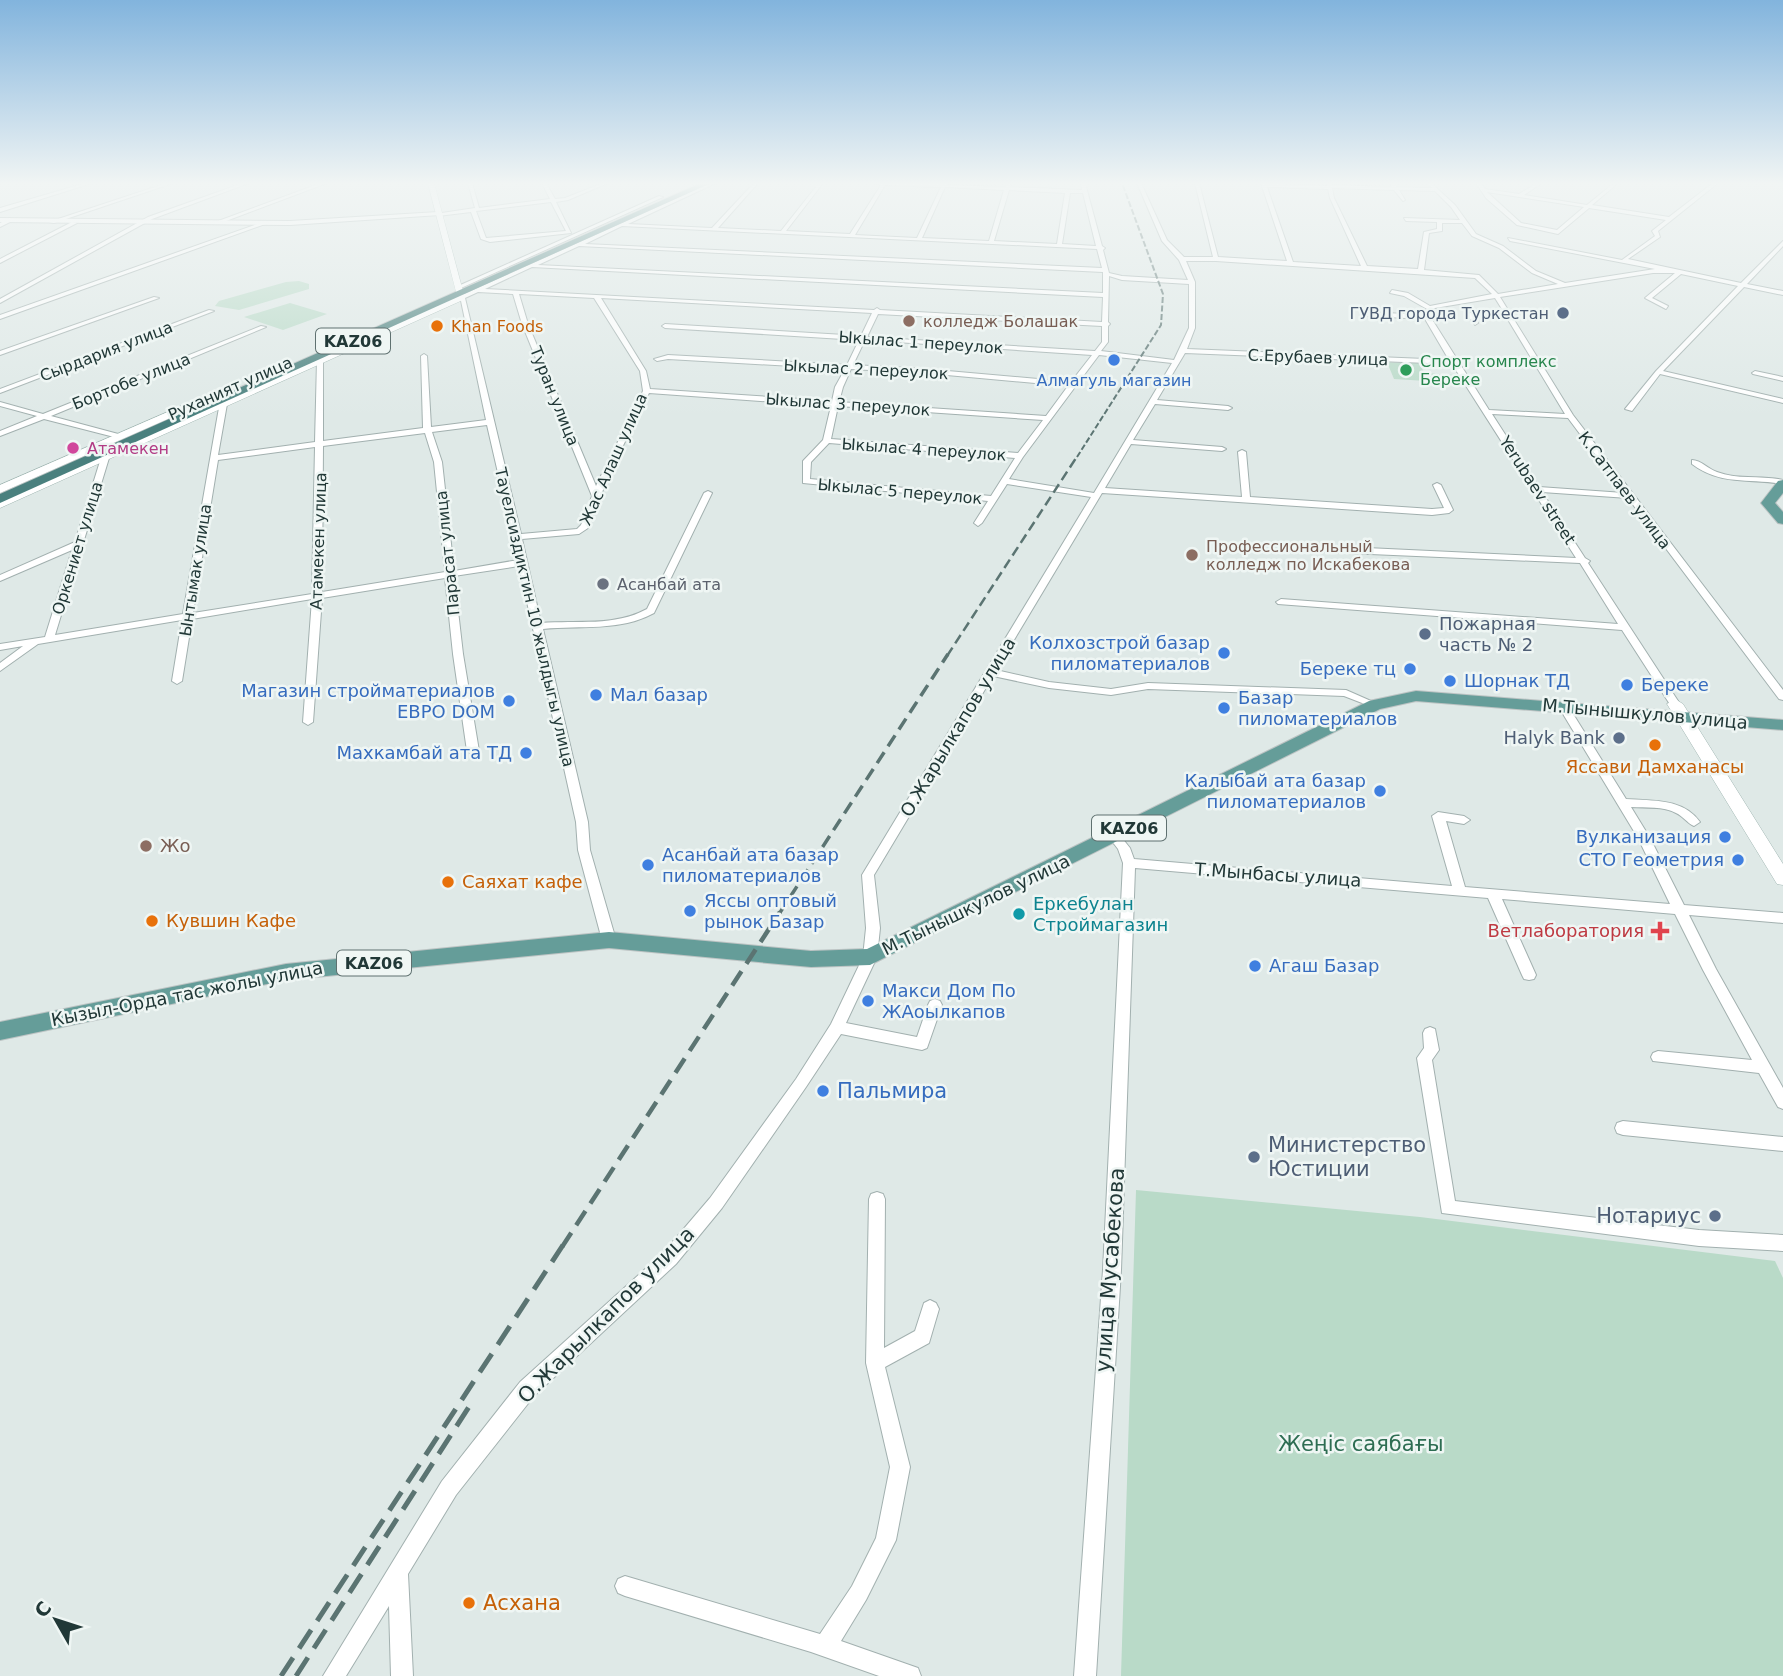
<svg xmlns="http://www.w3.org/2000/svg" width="1783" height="1676" viewBox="0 0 1783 1676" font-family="'DejaVu Sans',sans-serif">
<rect width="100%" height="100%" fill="#dfe9e7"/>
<g fill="#b9dac8">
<path d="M299 281 309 284V289L239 310 215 306 219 301 286 282Z"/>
<path d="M290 303 327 314 283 330 244 317Z"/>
<path d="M1374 362 1418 363 1425 373 1455 375 1459 383 1394 379 1389 367 1376 366Z"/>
<path d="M1136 1190 1420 1217 1775 1261 1783 1278V1676H1121Z"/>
</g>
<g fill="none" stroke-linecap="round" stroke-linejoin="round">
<g stroke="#a2b0af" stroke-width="2">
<g id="minor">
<path d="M86 183H92L0 212V208Z"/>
<path d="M167 183H173L54 223 49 222Z"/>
<path d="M243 183H249L152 219 0 303V299L148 217Z"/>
<path d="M321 183H327L218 224 213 223Z"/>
<path d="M468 183H472L479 208 550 199 542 183H546L555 199 565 198 603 183H608L568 200 556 202 571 233 490 242 481 239 471 212 438 216 435 214 475 208ZM551 202 566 231 486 238 476 211Z"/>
<path d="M711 183H716L628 224 712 228 754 183H758L718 228 781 231 819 183H823L786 231 850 234 881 185 874 183 942 184 947 183V185L1005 187 1007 183H1011L1010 187 1082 190 1081 183H1085L1102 246 1105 248 1103 250 1109 273 1122 276 1188 280 1179 260 1162 241 1137 183H1141L1167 240 1184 257H1213L1195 183H1199L1218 257 1287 261 1261 183 1327 186V183H1331L1332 185 1392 187 1390 183H1394L1397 187 1432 188 1427 183H1431L1455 205 1476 234 1503 246 1536 271 1565 283 1655 269 1510 241 1508 238 1622 260 1655 236 1652 231 1666 220 1589 208 1558 234 1517 225 1486 198 1476 183H1480L1485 189 1519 194 1537 183H1542L1524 195 1587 205 1614 183H1618L1592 205 1669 217 1713 183H1718L1658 231 1660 237 1628 259 1741 283 1783 241V246L1747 284 1783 291V295L1744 287 1663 371 1783 399V403L1660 374 1632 411 1625 409 1656 371 1738 286 1681 274 1652 298 1668 306 1666 309 1645 298 1675 273H1653L1500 297 1573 415 1783 690V700L1779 699 1628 498 1542 492 1585 558 1590 561 1588 563 1680 704 1679 706H1671L1622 630 1278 604 1276 602 1281 599 1618 624 1580 563 1324 552 1320 549 1324 546 1576 558 1452 364 1185 353 1157 400 1228 406 1232 408 1228 410 1155 404 1133 440 1222 447 1226 449 1222 451 1131 444 1105 488 1242 497 1238 452 1242 450 1246 452 1250 497 1432 509 1444 508 1433 485 1437 483 1441 485 1453 510 1449 513 1432 515 1102 493 996 670 1049 682 1111 689 1148 683 1346 690 1380 705 1375 708 1344 696 1148 689 1111 695 1049 688 993 676 874 875 880 928 877 957 846 1023 917 1037 928 1005 930 1001 935 999 940 1001 942 1005 927 1048 922 1050 841 1034 806 1087 722 1208 676 1264 534 1396 456 1495 408 1574 413 1676H391L389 1606 346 1676H323L442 1481 520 1382 664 1252 710 1198 796 1079 831 1024 863 957 866 928 862 875 1091 497 1007 484 982 523 978 526 974 523 988 501 803 483V461L823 440 831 406 649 393 610 472 588 528 579 534 522 539 541 623C578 620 614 627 647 609L704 493 708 491 712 493 654 613C619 632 582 625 543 629L588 822 590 850 616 940 614 944H604L602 940 578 850 576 822 519 566 454 576 463 654 479 751 473 755 467 751 453 654 445 578 322 598 313 722 308 725 303 722 312 599 192 619 182 681 177 684 172 681 182 620 38 644 0 671V663L23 646 0 650V644L45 637 72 550 0 581V575L75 542 101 458 105 456 109 458 55 635 183 614 220 402 227 404 218 455 315 442 317 360 320 358 323 360V441L423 428 421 356 424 354 427 356 431 427 486 420 460 296ZM885 185 941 187 917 238 855 235ZM945 187 1004 190 989 241 922 238ZM1267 187 1328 189 1330 198 1361 266 1293 262ZM1332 188 1394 190 1403 201 1405 200 1399 190 1435 191 1451 207 1460 220 1404 218 1406 221 1437 222V229L1424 232 1418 269 1367 266 1334 198ZM1009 190 1065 193 1057 244 994 241ZM1487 192 1584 207 1557 230 1521 223ZM1070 193H1083L1096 246 1062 244ZM1442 223H1462L1472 236 1499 248 1532 273 1558 284 1498 294 1479 275 1424 270 1429 233 1442 231ZM622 226 1097 249 1102 268 585 244ZM579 246 1103 272V293L538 265ZM1186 261H1216L1475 278 1492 294 1430 306 1408 293 1392 290 1390 293 1404 296 1427 309 1422 313 1423 315 1368 312 1365 314 1368 316 1425 319 1449 360 1187 349 1195 328V282ZM532 267 1103 297 1102 322 880 310 877 308 874 310 485 289ZM1109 276 1122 280 1189 284V328L1174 360 1101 351 1108 342V326L1110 324 1108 322ZM478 292 513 294 522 324 592 496 581 525 577 529 521 534 465 298ZM519 294 594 298 640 371 643 391 596 486 528 324ZM601 298 872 313 861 336 665 324 662 326 665 328 859 340 847 365 668 355 654 359 657 361 668 359 845 369 835 387 832 401 650 389 646 371ZM1495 298 1505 314 1470 313 1467 315 1475 325 1478 323 1474 317 1507 318 1565 414 1489 410 1428 313 1435 308ZM878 314 1102 326V342L1095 351 867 337ZM865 340 1092 355 1071 382 925 369 853 365ZM1099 355 1172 363 1094 493 1009 479 1023 457 1075 387 1078 386V383ZM851 369 925 373 1068 386 1046 416 839 402 843 387ZM838 406 1043 420 1018 453 831 439ZM1492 414 1568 418 1624 493 1539 487ZM487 425 518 560 454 571 442 462 432 432ZM425 433 434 462 445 572 322 592 323 446ZM829 443 1015 458 991 496 810 479 811 462ZM315 447 312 594 193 613 218 460Z"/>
<path d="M659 196 663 197 461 288 456 287Z"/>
<path d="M10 218 12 221 0 227V223Z"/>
<path d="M72 222 77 223 0 263V259Z"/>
<path d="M263 222 268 223 0 319V315Z"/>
<path d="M154 297 159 298 0 355V351Z"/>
<path d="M209 310 214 311 0 393V389Z"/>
<path d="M261 326 266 327 51 416 122 435V439L44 419 0 436V431L37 416 0 406V402L43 414Z"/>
<path d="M1755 371 1783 377V381L1753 374 1752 373Z"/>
<path d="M1692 460C1701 460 1708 469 1717 472 1737 480 1762 475 1783 480V484C1749 478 1721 486 1692 464Z"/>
<path d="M1565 706 1570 709 1626 799C1653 801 1683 798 1700 822L1694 826C1687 823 1683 816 1676 813 1663 806 1646 808 1631 807L1650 838 1684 905 1783 913V923L1689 915 1716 969 1783 1088V1109L1778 1107 1759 1073 1653 1061 1651 1057 1653 1053 1658 1051 1752 1060 1703 970 1675 914 1502 899 1536 975 1534 979 1529 980 1524 979 1522 975 1488 898 1135 868 1121 1270 1096 1676H1074L1103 1270 1123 863 1118 849 1108 836 1110 833H1118L1130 848 1134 859 1452 886 1432 816 1438 812 1464 816 1470 820 1464 824 1446 821 1465 887 1670 904 1638 838 1560 709Z"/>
<path d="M1430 1027 1435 1029 1439 1050 1432 1060 1455 1201 1699 1230 1783 1235V1251L1699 1246 1442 1213 1417 1058 1424 1048 1423 1033 1425 1029Z"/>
<path d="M1623 1121 1783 1137V1151L1623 1135 1617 1133 1615 1128 1617 1123Z"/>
<path d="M877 1192 883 1194 885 1199 884 1348 915 1331 924 1303 930 1300 936 1303 939 1309 929 1343 885 1367 910 1467 896 1540 866 1600 841 1641 918 1668 921 1676H879L811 1652 625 1596 618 1593 615 1586 618 1579 625 1576 820 1634 852 1586 876 1538 890 1467 866 1363 869 1199 871 1194Z"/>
</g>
</g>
<g stroke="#a2b0af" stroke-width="2">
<path id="tertiary" d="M438 212 440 215 290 225 0 222V218L290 221Z"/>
</g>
<g stroke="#9fb5b1" stroke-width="1">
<g id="secondary">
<path d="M428 183H434L465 299 0 508V500L457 296Z"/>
<path d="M209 394 214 397 213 399 0 493V485Z"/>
<path d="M1675 699 1683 704 1783 864V885L1777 884 1667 704Z"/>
</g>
</g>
<g stroke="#bcc3c3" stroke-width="2">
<g id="primary">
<path d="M1783 480V493L1775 503 1783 512V524L1778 523 1761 503 1778 481Z"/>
<path d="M1416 691 1783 720V730L1416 701 1380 709 870 965 811 967 609 948 286 980 0 1040V1022L286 964 609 932 811 951 867 949 1369 701Z"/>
</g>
</g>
<g stroke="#bcc3c3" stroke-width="2">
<path id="trunk" d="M701 183H711L0 503V494Z"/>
</g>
<use href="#minor" fill="#fff" fill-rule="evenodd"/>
<use href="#tertiary" fill="#fff" fill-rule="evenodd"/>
<use href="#secondary" fill="#fff" fill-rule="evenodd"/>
<use href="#primary" fill="#659d99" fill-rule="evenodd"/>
<use href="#trunk" fill="#4a807e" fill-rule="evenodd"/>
<path stroke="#5b7472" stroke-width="2" stroke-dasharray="6 2.5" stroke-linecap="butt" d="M1077 457 1161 325 1163 294 1122 183"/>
<path stroke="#5b7472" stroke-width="2.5" stroke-dasharray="10 5" stroke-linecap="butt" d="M947 656 1078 455"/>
<path stroke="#5b7472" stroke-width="3.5" stroke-dasharray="13 7" stroke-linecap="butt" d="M779 914 948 654"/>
<path stroke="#5b7472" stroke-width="4.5" stroke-dasharray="17 9" stroke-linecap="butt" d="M562 1247 780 912"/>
<g stroke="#5b7472" stroke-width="5" stroke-dasharray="22 11" stroke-linecap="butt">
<path d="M281 1676 563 1245"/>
<path d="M296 1676 474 1399"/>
</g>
</g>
<linearGradient id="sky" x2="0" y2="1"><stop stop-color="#82b4dd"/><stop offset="0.44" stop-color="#f1f5f4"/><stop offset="1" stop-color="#f1f5f4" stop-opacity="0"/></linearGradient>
<rect width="1783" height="417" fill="url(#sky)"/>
<g fill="#5c6f8a" stroke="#eff6f4" stroke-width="2.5">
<circle cx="1563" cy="313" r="7"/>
<circle cx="1425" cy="634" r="7"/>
<circle cx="1619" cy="738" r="7"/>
<circle cx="1254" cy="1157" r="7"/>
<circle cx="1715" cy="1216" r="7"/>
</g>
<g fill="#8d6e63" stroke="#eff6f4" stroke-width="2.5">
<circle cx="909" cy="321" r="7"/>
<circle cx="1192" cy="555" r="7"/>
<circle cx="146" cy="846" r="7"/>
</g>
<g fill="#e8710a" stroke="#eff6f4" stroke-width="2.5">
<circle cx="437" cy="326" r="7"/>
<circle cx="1655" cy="745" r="7"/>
<circle cx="448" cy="882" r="7"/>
<circle cx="152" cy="921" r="7"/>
<circle cx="469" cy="1603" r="7"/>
</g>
<g fill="#3f7fe0" stroke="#eff6f4" stroke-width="2.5">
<circle cx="1114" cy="360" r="7"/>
<circle cx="1224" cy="653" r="7"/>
<circle cx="1410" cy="669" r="7"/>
<circle cx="1450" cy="681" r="7"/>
<circle cx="1627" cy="685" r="7"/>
<circle cx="596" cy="695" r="7"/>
<circle cx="509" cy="701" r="7"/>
<circle cx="1224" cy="708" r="7"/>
<circle cx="526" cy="753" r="7"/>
<circle cx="1380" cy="791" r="7"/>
<circle cx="1725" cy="837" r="7"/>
<circle cx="1738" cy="860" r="7"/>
<circle cx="648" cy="865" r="7"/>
<circle cx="690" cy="911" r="7"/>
<circle cx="1255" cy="966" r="7"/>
<circle cx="868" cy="1001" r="7"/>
<circle cx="823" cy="1091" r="7"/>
</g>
<circle fill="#2e9e5b" stroke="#eff6f4" stroke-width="2.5" cx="1406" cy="370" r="7"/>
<circle fill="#d1479c" stroke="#eff6f4" stroke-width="2.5" cx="73" cy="448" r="7"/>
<circle fill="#6b7280" stroke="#eff6f4" stroke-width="2.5" cx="603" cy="584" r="7"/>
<circle fill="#0f9aa8" stroke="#eff6f4" stroke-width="2.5" cx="1019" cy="914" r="7"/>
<path fill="#e0444e" stroke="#eff6f4" stroke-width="2.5" d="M1656.5 920.5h7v7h7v7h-7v7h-7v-7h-7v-7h7z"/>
<g text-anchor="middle" stroke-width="5" stroke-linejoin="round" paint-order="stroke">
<g font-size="16" fill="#4e5e75" stroke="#eff6f4" text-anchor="end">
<text x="1549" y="319">ГУВД города Туркестан</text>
</g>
<g font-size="16" fill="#785e54" stroke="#eff6f4" text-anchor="start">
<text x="923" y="327">колледж Болашак</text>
<text x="1206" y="552">Профессиональный<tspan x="1206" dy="18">колледж по Искабекова</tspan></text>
</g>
<g font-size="16" fill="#c56008" stroke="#eff6f4" text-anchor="start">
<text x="451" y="332">Khan Foods</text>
</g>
<g fill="#eff6f4" stroke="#5f7170" stroke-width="2">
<rect x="316" y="328.5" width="74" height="25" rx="5"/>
<rect x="1092" y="815.5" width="74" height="25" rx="5"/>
<rect x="337" y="950.5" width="74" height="25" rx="5"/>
</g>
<g font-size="16" font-weight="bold" fill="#213837">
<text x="353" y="347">KАZ06</text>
<text x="1129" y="834">KАZ06</text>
<text x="374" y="969">KАZ06</text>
</g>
<g font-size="16" fill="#213837" stroke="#eff6f4">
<text transform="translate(921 342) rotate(4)" y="6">Ыкылас 1 переулок</text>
<text transform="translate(106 351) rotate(-21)" y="6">Сырдария улица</text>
<text transform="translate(1318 357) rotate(2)" y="6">С.Ерубаев улица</text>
<text transform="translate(866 369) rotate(3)" y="6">Ыкылас 2 переулок</text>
<text transform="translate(131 381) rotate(-22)" y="6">Бортобе улица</text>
<text transform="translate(230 388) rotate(-24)" y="6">Руханият улица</text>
<text transform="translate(555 396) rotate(68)" y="6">Туран улица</text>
<text transform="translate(848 404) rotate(4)" y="6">Ыкылас 3 переулок</text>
<text transform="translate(924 449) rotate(4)" y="6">Ыкылас 4 переулок</text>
<text transform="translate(613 459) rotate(-66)" y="6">Жас Алаш улица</text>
<text transform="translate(1538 490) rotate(57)" y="6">Yerubaev street</text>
<text transform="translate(1625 490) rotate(53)" y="6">К.Сатпаев улица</text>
<text transform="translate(900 491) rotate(5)" y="6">Ыкылас 5 переулок</text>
<text transform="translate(318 541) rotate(-88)" y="6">Атамекен улица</text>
<text transform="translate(77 548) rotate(-73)" y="6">Оркениет улица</text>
<text transform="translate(447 553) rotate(-96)" y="6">Парасат улица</text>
<text transform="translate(195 570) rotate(-81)" y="6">Ынтымак улица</text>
<text transform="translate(535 617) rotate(77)" y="6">Тауелсиздиктин 10 жылдыгы улица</text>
</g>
<g font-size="16" fill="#27864d" stroke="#eff6f4" text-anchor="start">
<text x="1420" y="367">Спорт комплекс<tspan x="1420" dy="18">Береке</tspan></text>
</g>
<g font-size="16" fill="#366cbe" stroke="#eff6f4">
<text x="1114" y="386">Алмагуль магазин</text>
</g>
<g font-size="16" fill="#b23c85" stroke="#eff6f4" text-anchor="start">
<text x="87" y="454">Атамекен</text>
</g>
<g font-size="16" fill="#5b616d" stroke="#eff6f4" text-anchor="start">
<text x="617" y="590">Асанбай ата</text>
</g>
<g font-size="18" fill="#4e5e75" stroke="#eff6f4" text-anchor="start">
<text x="1439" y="630">Пожарная<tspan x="1439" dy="21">часть № 2</tspan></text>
<text x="1605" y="744" text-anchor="end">Halyk Bank</text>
</g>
<g font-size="18" fill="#366cbe" stroke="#eff6f4" text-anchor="start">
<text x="1210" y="649" text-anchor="end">Колхозстрой базар<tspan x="1210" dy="21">пиломатериалов</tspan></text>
<text x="1396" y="675" text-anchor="end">Береке тц</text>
<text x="1464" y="687">Шорнак ТД</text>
<text x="1641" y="691">Береке</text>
<text x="495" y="697" text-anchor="end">Магазин стройматериалов<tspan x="495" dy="21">ЕВРО DOM</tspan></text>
<text x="610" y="701">Мал базар</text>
<text x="1238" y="704">Базар<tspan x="1238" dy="21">пиломатериалов</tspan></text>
<text x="512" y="759" text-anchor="end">Махкамбай ата ТД</text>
<text x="1366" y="787" text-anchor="end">Калыбай ата базар<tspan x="1366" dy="21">пиломатериалов</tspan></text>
<text x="1711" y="843" text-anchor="end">Вулканизация</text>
<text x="662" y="861">Асанбай ата базар<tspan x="662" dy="21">пиломатериалов</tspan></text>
<text x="1724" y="866" text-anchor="end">СТО Геометрия</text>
<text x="704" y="907">Яссы оптовый<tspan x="704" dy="21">рынок Базар</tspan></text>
<text x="1269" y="972">Агаш Базар</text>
<text x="882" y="997">Макси Дом По<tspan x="882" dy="21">ЖАоылкапов</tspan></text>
</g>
<g font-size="18" fill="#213837" stroke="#eff6f4">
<text transform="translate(1645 714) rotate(5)" y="6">М.Тынышкулов улица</text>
<text transform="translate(958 727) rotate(-59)" y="6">О.Жарылкапов улица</text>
<text transform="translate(1278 875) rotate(4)" y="6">Т.Мынбасы улица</text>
<text transform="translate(976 905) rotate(-26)" y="6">М.Тынышкулов улица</text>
<text transform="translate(187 994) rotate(-11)" y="6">Кызыл-Орда тас жолы улица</text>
</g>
<g font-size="18" fill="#c56008" stroke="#eff6f4" text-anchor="start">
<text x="1655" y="773" text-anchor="middle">Яссави Дамханасы</text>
<text x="462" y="888">Саяхат кафе</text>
<text x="166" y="927">Кувшин Кафе</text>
</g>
<g font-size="18" fill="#785e54" stroke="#eff6f4" text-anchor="start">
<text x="160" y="852">Жо</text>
</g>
<g font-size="18" fill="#0d838f" stroke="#eff6f4" text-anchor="start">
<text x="1033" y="910">Еркебулан<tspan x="1033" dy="21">Строймагазин</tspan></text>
</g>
<g font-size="18" fill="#be3a42" stroke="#eff6f4" text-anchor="end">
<text x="1644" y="937">Ветлаборатория</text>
</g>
<g font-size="21" fill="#366cbe" stroke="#eff6f4" text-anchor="start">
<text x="837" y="1098">Пальмира</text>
</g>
<g font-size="21" fill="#4e5e75" stroke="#eff6f4" text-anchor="start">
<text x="1268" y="1152">Министерство<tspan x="1268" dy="24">Юстиции</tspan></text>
<text x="1701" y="1223" text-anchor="end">Нотариус</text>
</g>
<g font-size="21" fill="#213837" stroke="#eff6f4">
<text transform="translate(1110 1270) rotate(-86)" y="7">улица Мусабекова</text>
<text transform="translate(606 1315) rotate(-45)" y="7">О.Жарылкапов улица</text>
</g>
<g font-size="21" fill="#2d6d52" stroke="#eff6f4">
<text x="1361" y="1451">Жеңіс саябағы</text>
</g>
<g font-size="21" fill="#c56008" stroke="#eff6f4" text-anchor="start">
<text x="483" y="1610">Асхана</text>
</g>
</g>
<g transform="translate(56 1620) rotate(309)" stroke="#eff6f4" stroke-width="5" paint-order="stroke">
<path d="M0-5L12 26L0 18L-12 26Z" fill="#213837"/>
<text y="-10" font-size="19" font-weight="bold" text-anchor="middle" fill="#213837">С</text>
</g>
</svg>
